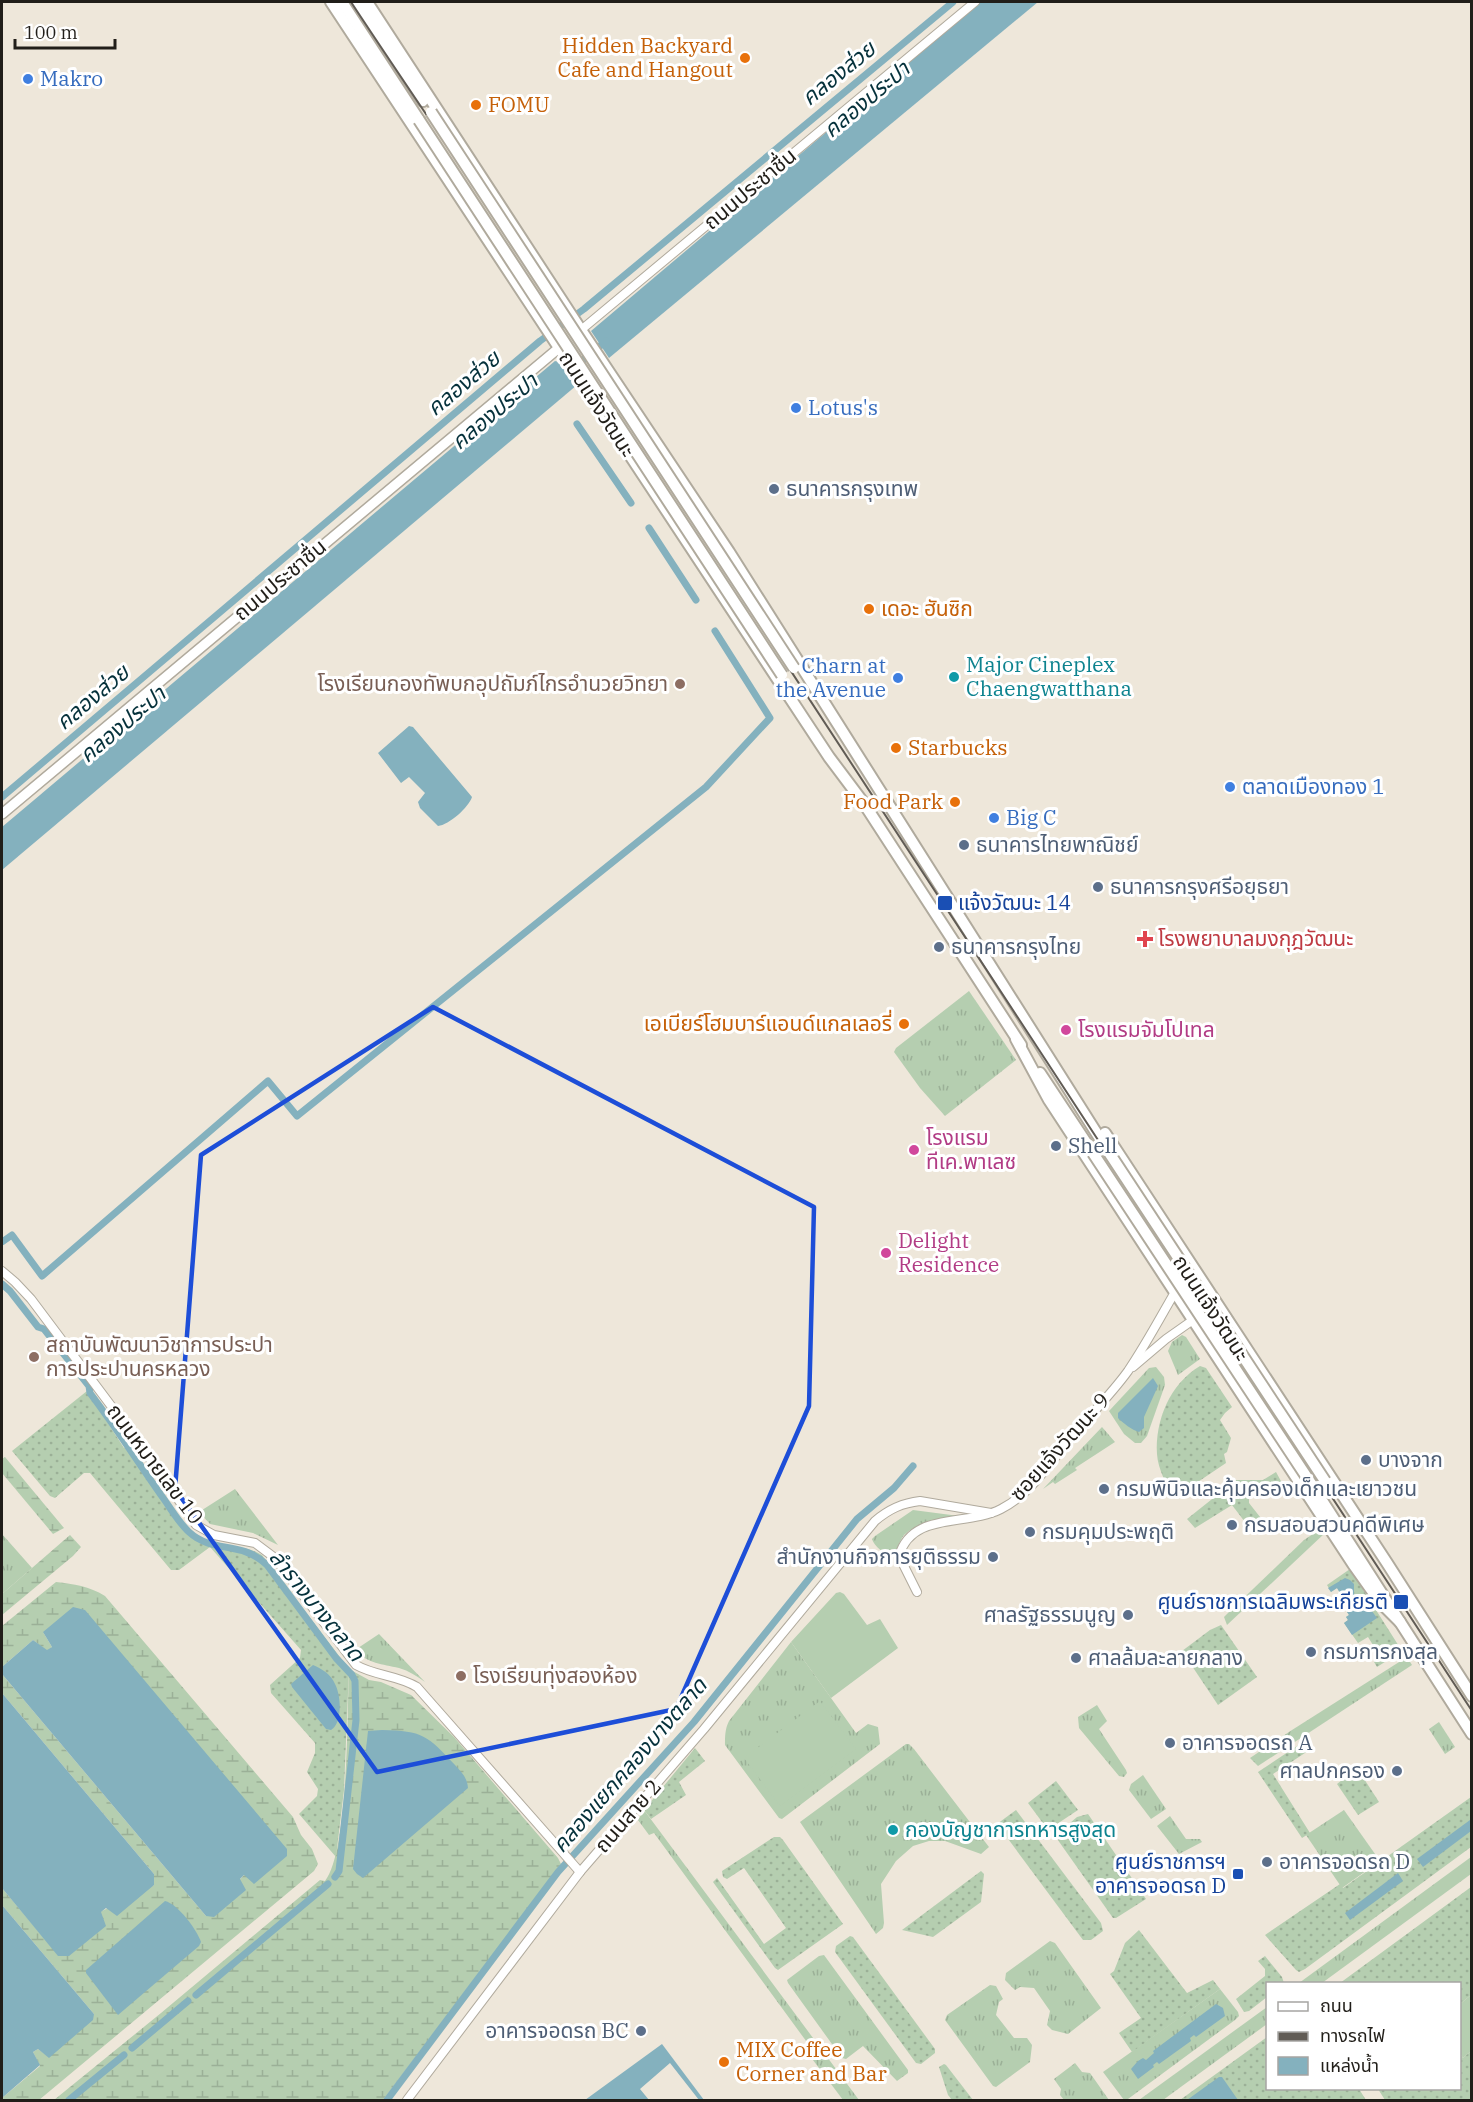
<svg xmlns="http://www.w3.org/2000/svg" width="1473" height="2102" viewBox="0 0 1473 2102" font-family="'IBM Plex Serif','Noto Sans Thai',serif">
<defs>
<pattern id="grass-tufts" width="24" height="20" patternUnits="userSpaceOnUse" patternTransform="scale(1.5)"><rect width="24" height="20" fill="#b5ceb0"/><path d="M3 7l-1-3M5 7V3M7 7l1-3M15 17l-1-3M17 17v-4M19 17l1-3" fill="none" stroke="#9bb097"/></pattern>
<pattern id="wetland-marsh" width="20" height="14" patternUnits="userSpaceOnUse" patternTransform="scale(1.5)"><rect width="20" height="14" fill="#b5ceb0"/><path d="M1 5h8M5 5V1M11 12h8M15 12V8" fill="none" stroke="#9bb097"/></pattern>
<pattern id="garden-dots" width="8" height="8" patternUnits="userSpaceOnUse" patternTransform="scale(1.5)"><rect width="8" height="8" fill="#b5ceb0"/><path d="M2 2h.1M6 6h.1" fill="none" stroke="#9bb097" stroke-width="1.8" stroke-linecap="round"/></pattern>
</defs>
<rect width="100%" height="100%" fill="#eee7da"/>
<g fill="url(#grass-tufts)">
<path d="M969 991 1016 1060 945 1116 920 1088 894 1052 896 1048Z"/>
<path d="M1182 1335 1186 1337 1200 1359 1178 1375 1168 1351 1172 1342Z"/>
<path d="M1156 1367 1164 1377 1165 1385 1147 1436 1141 1443H1135L1124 1434 1109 1411 1149 1368Z"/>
<path d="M1102 1427 1115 1442 1075 1468 1077 1470 1055 1484 1053 1482 1043 1489Z"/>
<path d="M235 1489 278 1545 253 1533 210 1524 199 1512Z"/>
<path d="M913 1510 959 1516C942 1520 917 1522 904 1535 898 1542 899 1550 892 1555 885 1555 874 1546 872 1539L875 1536Z"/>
<path d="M1322 1528 1325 1533 1227 1625 1224 1617 1228 1613 1304 1540Z"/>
<path d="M2 1534 32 1568 2 1594Z"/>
<path d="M379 1634 425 1682C417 1676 409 1671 399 1668 382 1664 368 1664 355 1650Z"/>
<path d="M791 1642 856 1733 868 1724 878 1727 880 1744 782 1819 779 1818 725 1745C725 1736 725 1729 729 1721Z"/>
<path d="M1407 1657 1412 1665 1258 1766 1250 1758 1292 1730Z"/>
<path d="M1097 1705 1107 1721 1099 1729 1126 1770 1127 1773 1124 1777 1119 1776 1079 1728 1078 1717Z"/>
<path d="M1439 1722 1455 1747 1445 1754 1429 1729Z"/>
<path d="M906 1744H909L914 1749 989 1847 981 1854 945 1841H929L913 1846 896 1861 881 1884 884 1923 883 1928 876 1934 800 1822Z"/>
<path d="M1143 1775 1166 1809 1151 1819 1129 1790 1131 1784Z"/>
<path d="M644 1810 859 2100H843L807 2052 812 2049 798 2030 654 1833 649 1835 638 1820Z"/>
<path d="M1344 1810 1380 1861 1342 1888 1306 1835Z"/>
<path d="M1170 1816 1186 1839H1200L1202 1842 1179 1854 1157 1826Z"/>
<path d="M1471 1857V1874L1322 1983H1299Z"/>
<path d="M1050 1941 1055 1943 1101 2008 1068 2034 1052 2030 1047 2025 1050 2011 1034 1988 1020 1987 1015 1990 1005 1980 1006 1973Z"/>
<path d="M824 1955 908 2070V2073L897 2081 863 2046 846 2059 842 2058 788 1983 787 1980 819 1956Z"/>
<path d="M990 1985 996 1986 1003 1999 999 2002 996 2015 1014 2038H1027L1032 2045 1030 2062 996 2087 993 2086 945 2020 947 2015Z"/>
<path d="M1220 1989 1238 2012 1239 2016 1235 2020 1128 2099 1124 2100 1103 2072Z"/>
<path d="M1267 2007V2024L1163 2100H1139Z"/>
<path d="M1075 2063 1082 2072 1090 2073 1109 2100H1064L1060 2095 1061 2089 1054 2079Z"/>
</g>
<g fill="url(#wetland-marsh)">
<path d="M5 1457 64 1528 53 1534 2 1473V1459Z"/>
<path d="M70 1535 81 1547 73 1556 2 1615V1594Z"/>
<path d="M56 1582C74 1584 89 1586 105 1596L293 1817 301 1835 312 1849 318 1864 314 1871 39 2100H2V2098L40 2066 33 2052 38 2049 49 2057 94 2014 2 1905V1888L58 1955 100 1912 154 1885V1874L2 1693V1674L206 1916 244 1875 43 1632 52 1647 47 1651 33 1640 2 1667V1626Z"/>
<path d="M349 1669 369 1680 381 1682 411 1695 454 1737 558 1858 561 1864 383 2100H54L161 2013 320 1880 325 1881C349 1850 347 1713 349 1669Z"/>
</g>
<g fill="url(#garden-dots)">
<path d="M1200 1366 1206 1368 1232 1407 1225 1413 1220 1420 1231 1438 1227 1452 1224 1454 1226 1463 1174 1498C1167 1485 1158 1470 1157 1454 1155 1420 1170 1384 1200 1366Z"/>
<path d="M87 1391 124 1448 130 1445C148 1472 178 1530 208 1542 227 1549 242 1543 262 1555L349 1669 344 1790 336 1857 299 1814 317 1796 318 1789 307 1772 315 1753V1743L271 1693 270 1685 300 1658 301 1650 210 1547 179 1570H171L90 1473H84L55 1498 50 1496 12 1451Z"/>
<path d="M1276 1472 1282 1483 1273 1488 1257 1485 1249 1492V1503L1264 1522 1251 1530 1232 1505 1195 1528 1187 1519 1236 1480H1263Z"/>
<path d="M1350 1569 1402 1651 1377 1667 1374 1662 1381 1658 1368 1637 1358 1643 1344 1623 1348 1620 1346 1617 1349 1615 1347 1612 1350 1609 1337 1588 1331 1592 1327 1585Z"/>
<path d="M1221 1625 1257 1677 1218 1705 1182 1651 1210 1630Z"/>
<path d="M1303 1742 1308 1751 1273 1774 1310 1833 1302 1838 1258 1772Z"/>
<path d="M695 1748 705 1761 679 1782 686 1795 651 1819 644 1810Z"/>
<path d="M1357 1768 1379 1802 1358 1815 1337 1784Z"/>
<path d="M1056 1781 1078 1810 1048 1830 1028 1803Z"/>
<path d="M1471 1797V1847L1305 1969 1299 1972 1296 1970 1265 1935 1340 1884 1343 1888Z"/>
<path d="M1016 1810 1101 1923 1103 1931 1091 1940H1083L997 1824Z"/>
<path d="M1088 1814 1146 1899 1116 1918H1113L1055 1836 1077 1817Z"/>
<path d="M774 1837H780L783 1840 843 1924 778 1970 775 1968 713 1882 717 1878 764 1944 786 1928 744 1868 727 1879 723 1877 722 1871Z"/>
<path d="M981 1871 984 1874 981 1902 933 1937 902 1930Z"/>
<path d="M1471 1887V1995L1460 2004V1984L1340 1983Z"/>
<path d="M1139 1930 1187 1993 1213 1980 1220 1989 1132 2052 1119 2033 1141 2018 1110 1974 1114 1971 1125 1943Z"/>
<path d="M850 1936 853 1937 935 2049V2053L921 2064 916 2063 835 1952 836 1946Z"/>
<path d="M1265 1956 1282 1977 1284 1983 1268 1984 1267 1997 1249 2011 1244 2012 1236 1999 1265 1976V1969L1258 1961Z"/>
<path d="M1267 2037 1268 2088 1359 2089 1366 2100H1180Z"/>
<path d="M1471 2051V2100H1385L1378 2089 1460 2088V2053L1463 2058Z"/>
<path d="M944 2064 946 2065 973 2100H952L948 2095 939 2067Z"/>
</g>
<g fill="#b5ceb0">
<path d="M840 1592 844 1594 867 1625 880 1619 898 1648 831 1698 791 1642 836 1593Z"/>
<path d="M820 1701 856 1749 780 1806 744 1758Z"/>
<path d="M1471 1995V2051L1463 2058 1460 2053V2004Z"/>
</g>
<g fill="#84b1be">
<path d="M980 2H1038L609 358 591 331Z"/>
<path d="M555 361 562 363 577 385 2 870V827Z"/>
<path d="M409 726 413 727 472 797C469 807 449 825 438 826L420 808 418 802 425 793 409 777 401 783 378 753Z"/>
<path d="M1153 1378 1158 1386 1144 1417V1428L1139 1432C1132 1430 1123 1423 1118 1418V1413Z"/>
<path d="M1345 1578 1350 1580 1354 1584V1597L1366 1603 1377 1618 1352 1635 1344 1623 1348 1620 1346 1617 1349 1615 1347 1612 1350 1609 1337 1588 1331 1592 1328 1588Z"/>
<path d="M73 1607 85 1610 287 1849V1856L254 1884 244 1875 240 1879 246 1890 214 1917 206 1916 2 1674V1667L33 1640 47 1650 52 1647 43 1632Z"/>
<path d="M313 1665C322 1669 331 1674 335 1684 341 1695 343 1723 331 1730L326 1729 292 1687 291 1684Z"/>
<path d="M2 1693 154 1874V1885L117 1916 106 1908 101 1912 106 1926 69 1956H58L2 1888Z"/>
<path d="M382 1730C423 1731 427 1735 455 1765 462 1773 467 1777 468 1788L363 1878 357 1874 353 1869 368 1731Z"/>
<path d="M1470 1820 1471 1831 1423 1867 1417 1859Z"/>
<path d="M1398 1873 1403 1881 1350 1920 1345 1913Z"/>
<path d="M165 1901C178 1904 197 1930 201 1942L199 1946 118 2015 86 1973V1970Z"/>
<path d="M2 1905 94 2014 93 2020 49 2058 38 2049 33 2052 40 2065 2 2098Z"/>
<path d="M1216 2004 1223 2008 1225 2016 1196 2037 1194 2035 1190 2038 1191 2041 1159 2064 1157 2062 1153 2065 1154 2067 1138 2079 1131 2069 1138 2061 1143 2058 1146 2060 1154 2053 1153 2051Z"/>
<path d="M662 2044 704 2100H699L670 2063 640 2089 649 2100H585Z"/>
<path d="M1219 2077H1222L1238 2100H1187Z"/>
</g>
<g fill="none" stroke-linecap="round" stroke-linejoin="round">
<g stroke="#84b1be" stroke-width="7">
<path d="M576 366 606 341"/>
<path d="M577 424 631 503"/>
<path d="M649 528 696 600"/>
<path d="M2 797 540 341 584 309 953 2"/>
<path d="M2 1242 12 1235 42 1276 268 1081 297 1116 706 787 770 718 715 631"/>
<path d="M2 1284 10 1291 38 1327 44 1329 89 1386 90 1393C115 1426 137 1461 161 1495 170 1507 178 1522 189 1532 213 1554 241 1540 267 1565L336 1658 352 1675 355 1681 356 1720 339 1871 335 1877"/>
<path d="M196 1995 328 1884"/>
<path d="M132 2048 188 2001"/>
<path d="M69 2100 124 2055"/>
<path d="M387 2100 558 1872 694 1722 857 1519 894 1488 913 1466"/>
</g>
<g stroke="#b0aa9d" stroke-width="10">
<g id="tertiary">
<path d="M581 330 975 2"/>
<path d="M2 1271 15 1282 31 1299 130 1431 196 1525 214 1535 255 1543 275 1558 356 1665C375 1676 398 1675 417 1687L580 1872"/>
<path d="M1133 1367 1166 1339 1193 1320"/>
<path d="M917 1592 899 1556C912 1511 966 1527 1001 1509 1029 1495 1049 1465 1068 1441 1087 1418 1110 1396 1128 1371 1145 1346 1160 1318 1175 1292"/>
<path d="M407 2100 580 1872 704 1729 875 1521C889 1509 902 1503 920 1501L991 1513"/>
</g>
</g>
<g stroke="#b0aa9d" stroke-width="12">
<path id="secondary" d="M2 814 560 347"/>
</g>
<g stroke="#b0aa9d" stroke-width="14">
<g id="primary">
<path d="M331 2 829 757 865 805"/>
<path d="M342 2 419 120"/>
<path d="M357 2 423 101"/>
<path d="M367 2 581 330 729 552 1104 1145"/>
<path d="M863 802 1021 1045"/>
<path d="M1016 1039 1049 1100 1353 1564 1380 1602 1400 1622"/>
<path d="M1040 1073 1093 1153"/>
<path d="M1105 1133 1387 1563 1472 1696"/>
<path d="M1314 1488 1472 1734"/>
</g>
</g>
<use href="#tertiary" stroke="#fff" stroke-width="8"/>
<use href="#secondary" stroke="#fff" stroke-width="9"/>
<use href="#primary" stroke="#fff" stroke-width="10"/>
<path stroke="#615c55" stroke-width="2" d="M351 2C420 107 493 210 559 317L1472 1711"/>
<g stroke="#b0aa9d" stroke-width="14" stroke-linecap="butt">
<g id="primary-bridge">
<path d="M431 112 794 668"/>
<path d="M419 120 782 675"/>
<path d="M1104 1145 1325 1481"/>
<path d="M1093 1153 1314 1488"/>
</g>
</g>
<use href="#primary-bridge" stroke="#fff" stroke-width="10"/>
</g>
<path fill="none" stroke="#1d4ed8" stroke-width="4.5" stroke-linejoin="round" d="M433 1007 814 1207 809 1406 676 1709 377 1772 175 1489 201 1155Z"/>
<g fill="#e8710a" stroke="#fff" stroke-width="2">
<circle cx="745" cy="58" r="6"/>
<circle cx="476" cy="105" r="6"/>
<circle cx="869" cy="609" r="6"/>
<circle cx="896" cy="748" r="6"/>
<circle cx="955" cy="802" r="6"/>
<circle cx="904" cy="1024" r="6"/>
<circle cx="724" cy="2062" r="6"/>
</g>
<g fill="#3f7fe0" stroke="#fff" stroke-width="2">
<circle cx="28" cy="79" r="6"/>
<circle cx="796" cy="408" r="6"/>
<circle cx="898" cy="678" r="6"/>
<circle cx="1230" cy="787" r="6"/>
<circle cx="994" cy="818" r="6"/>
</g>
<g fill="#5c6f8a" stroke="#fff" stroke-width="2">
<circle cx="774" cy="489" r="6"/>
<circle cx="964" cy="845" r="6"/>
<circle cx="1098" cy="887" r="6"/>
<circle cx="939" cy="947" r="6"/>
<circle cx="1056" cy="1146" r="6"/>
<circle cx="1366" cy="1460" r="6"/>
<circle cx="1104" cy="1489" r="6"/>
<circle cx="1232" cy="1525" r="6"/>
<circle cx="1030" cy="1532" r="6"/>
<circle cx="993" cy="1557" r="6"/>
<circle cx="1128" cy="1615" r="6"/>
<circle cx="1311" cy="1652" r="6"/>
<circle cx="1076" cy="1658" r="6"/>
<circle cx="1170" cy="1743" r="6"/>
<circle cx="1397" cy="1771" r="6"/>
<circle cx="1267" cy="1862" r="6"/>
<circle cx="641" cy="2031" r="6"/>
</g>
<g fill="#0f9aa8" stroke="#fff" stroke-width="2">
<circle cx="954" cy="677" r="6"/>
<circle cx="893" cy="1830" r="6"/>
</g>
<g fill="#8d6e63" stroke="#fff" stroke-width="2">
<circle cx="680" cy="684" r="6"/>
<circle cx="34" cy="1357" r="6"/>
<circle cx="461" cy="1676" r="6"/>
</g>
<g fill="#1a4fb4" stroke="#fff" stroke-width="2">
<rect x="937" y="895" width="16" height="16" rx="3"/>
<rect x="1393" y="1594" width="16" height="16" rx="3"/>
<rect x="1232" y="1868" width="12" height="12" rx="3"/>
</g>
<path fill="#e0444e" stroke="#fff" stroke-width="2" d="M1142 930h6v6h6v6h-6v6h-6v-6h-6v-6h6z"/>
<g fill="#d1479c" stroke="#fff" stroke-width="2">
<circle cx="1066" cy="1030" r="6"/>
<circle cx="914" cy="1150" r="6"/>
<circle cx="886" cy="1253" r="6"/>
</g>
<g text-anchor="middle" stroke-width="6" stroke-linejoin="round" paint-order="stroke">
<g font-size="21" fill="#c56008" stroke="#fff" text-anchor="start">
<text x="733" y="53" text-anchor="end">Hidden Backyard<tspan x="733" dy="24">Cafe and Hangout</tspan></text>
<text x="488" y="112">FOMU</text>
<text x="881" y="616">เดอะ ฮันซิก</text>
<text x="908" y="755">Starbucks</text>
<text x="943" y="809" text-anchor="end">Food Park</text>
<text x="892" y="1031" text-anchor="end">เอเบียร์โฮมบาร์แอนด์แกลเลอรี่</text>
<text x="736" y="2057">MIX Coffee<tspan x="736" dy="24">Corner and Bar</tspan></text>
</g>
<g font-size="21" fill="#366cbe" stroke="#fff" text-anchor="start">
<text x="40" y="86">Makro</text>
<text x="808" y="415">Lotus's</text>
<text x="886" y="673" text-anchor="end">Charn at<tspan x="886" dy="24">the Avenue</tspan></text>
<text x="1242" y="794">ตลาดเมืองทอง 1</text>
<text x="1006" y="825">Big C</text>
</g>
<g font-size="21" fill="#211e19" stroke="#fff">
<text transform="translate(750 189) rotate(-40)" y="7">ถนนประชาชื่น</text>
<text transform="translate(597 404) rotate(57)" y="7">ถนนแจ้งวัฒนะ</text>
<text transform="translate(280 580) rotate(-40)" y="7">ถนนประชาชื่น</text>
<text transform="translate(1211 1308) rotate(57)" y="7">ถนนแจ้งวัฒนะ</text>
<text transform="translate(1060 1447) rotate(-48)" y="7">ซอยแจ้งวัฒนะ 9</text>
<text transform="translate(155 1464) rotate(53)" y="7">ถนนหมายเลข 10</text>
<text transform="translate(628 1816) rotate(-49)" y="7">ถนนสาย 2</text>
</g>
<g font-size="21" fill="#4e5e75" stroke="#fff" text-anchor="start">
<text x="786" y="496">ธนาคารกรุงเทพ</text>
<text x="976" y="852">ธนาคารไทยพาณิชย์</text>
<text x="1110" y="894">ธนาคารกรุงศรีอยุธยา</text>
<text x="951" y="954">ธนาคารกรุงไทย</text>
<text x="1068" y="1153">Shell</text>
<text x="1378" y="1467">บางจาก</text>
<text x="1116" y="1496">กรมพินิจและคุ้มครองเด็กและเยาวชน</text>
<text x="1244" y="1532">กรมสอบสวนคดีพิเศษ</text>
<text x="1042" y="1539">กรมคุมประพฤติ</text>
<text x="981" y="1564" text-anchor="end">สำนักงานกิจการยุติธรรม</text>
<text x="1116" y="1622" text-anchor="end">ศาลรัฐธรรมนูญ</text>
<text x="1323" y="1659">กรมการกงสุล</text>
<text x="1088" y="1665">ศาลล้มละลายกลาง</text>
<text x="1182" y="1750">อาคารจอดรถ A</text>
<text x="1385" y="1778" text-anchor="end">ศาลปกครอง</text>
<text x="1279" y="1869">อาคารจอดรถ D</text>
<text x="629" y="2038" text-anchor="end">อาคารจอดรถ BC</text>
</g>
<g font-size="21" fill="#0d838f" stroke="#fff" text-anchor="start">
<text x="966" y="672">Major Cineplex<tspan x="966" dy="24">Chaengwatthana</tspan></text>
<text x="905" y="1837">กองบัญชาการทหารสูงสุด</text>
</g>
<g font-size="21" fill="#785e54" stroke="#fff" text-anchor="start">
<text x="668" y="691" text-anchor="end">โรงเรียนกองทัพบกอุปถัมภ์ไกรอำนวยวิทยา</text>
<text x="46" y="1352">สถาบันพัฒนาวิชาการประปา<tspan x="46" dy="24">การประปานครหลวง</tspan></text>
<text x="473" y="1683">โรงเรียนทุ่งสองห้อง</text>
</g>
<g font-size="21" fill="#164399" stroke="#fff" text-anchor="end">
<text x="958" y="910" text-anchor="start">แจ้งวัฒนะ 14</text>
<text x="1388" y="1609">ศูนย์ราชการเฉลิมพระเกียรติ</text>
<text x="1226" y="1869">ศูนย์ราชการฯ<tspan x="1226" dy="24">อาคารจอดรถ D</tspan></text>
</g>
<g font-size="21" fill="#be3a42" stroke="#fff" text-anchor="start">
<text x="1158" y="946">โรงพยาบาลมงกุฎวัฒนะ</text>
</g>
<g font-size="21" fill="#b23c85" stroke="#fff" text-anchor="start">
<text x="1078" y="1037">โรงแรมจัมโปเทล</text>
<text x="926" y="1145">โรงแรม<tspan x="926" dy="24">ทีเค.พาเลซ</tspan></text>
<text x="898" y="1248">Delight<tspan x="898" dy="24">Residence</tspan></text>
</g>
<g font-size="22" font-style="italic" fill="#05313b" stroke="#fff">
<text transform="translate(838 73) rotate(-39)" y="8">คลองส่วย</text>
<text transform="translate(866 99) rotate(-40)" y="8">คลองประปา</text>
<text transform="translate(463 383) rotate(-40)" y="8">คลองส่วย</text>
<text transform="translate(494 411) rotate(-40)" y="8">คลองประปา</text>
<text transform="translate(92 697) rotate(-40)" y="8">คลองส่วย</text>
<text transform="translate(122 724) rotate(-40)" y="8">คลองประปา</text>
<text transform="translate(317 1605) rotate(51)" y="8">ลำรางบางตลาด</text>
<text transform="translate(629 1765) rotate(-49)" y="8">คลองแยกคลองบางตลาด</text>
</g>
</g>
<rect width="1473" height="2102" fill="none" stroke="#211e19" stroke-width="6"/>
<rect x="1266" y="1982" width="195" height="108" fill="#ffffff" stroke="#a6a5a3" stroke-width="1.5"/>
<rect x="1278" y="2002" width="30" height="9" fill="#ffffff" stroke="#a6a5a3" stroke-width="1.5"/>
<text x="1320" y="2012" font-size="18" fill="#211e19">ถนน</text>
<rect x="1278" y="2032" width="30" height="9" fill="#615c55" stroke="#a6a5a3" stroke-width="1.5"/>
<text x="1320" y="2042" font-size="18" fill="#211e19">ทางรถไฟ</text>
<rect x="1278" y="2057" width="30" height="18" fill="#84b1be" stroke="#a6a5a3" stroke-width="1.5"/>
<text x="1320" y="2072" font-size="18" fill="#211e19">แหล่งน้ำ</text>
<path d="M15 39v9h100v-9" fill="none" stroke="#211e19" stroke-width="3"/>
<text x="24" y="39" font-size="18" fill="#211e19" stroke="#ffffff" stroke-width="4.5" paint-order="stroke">100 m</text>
</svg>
